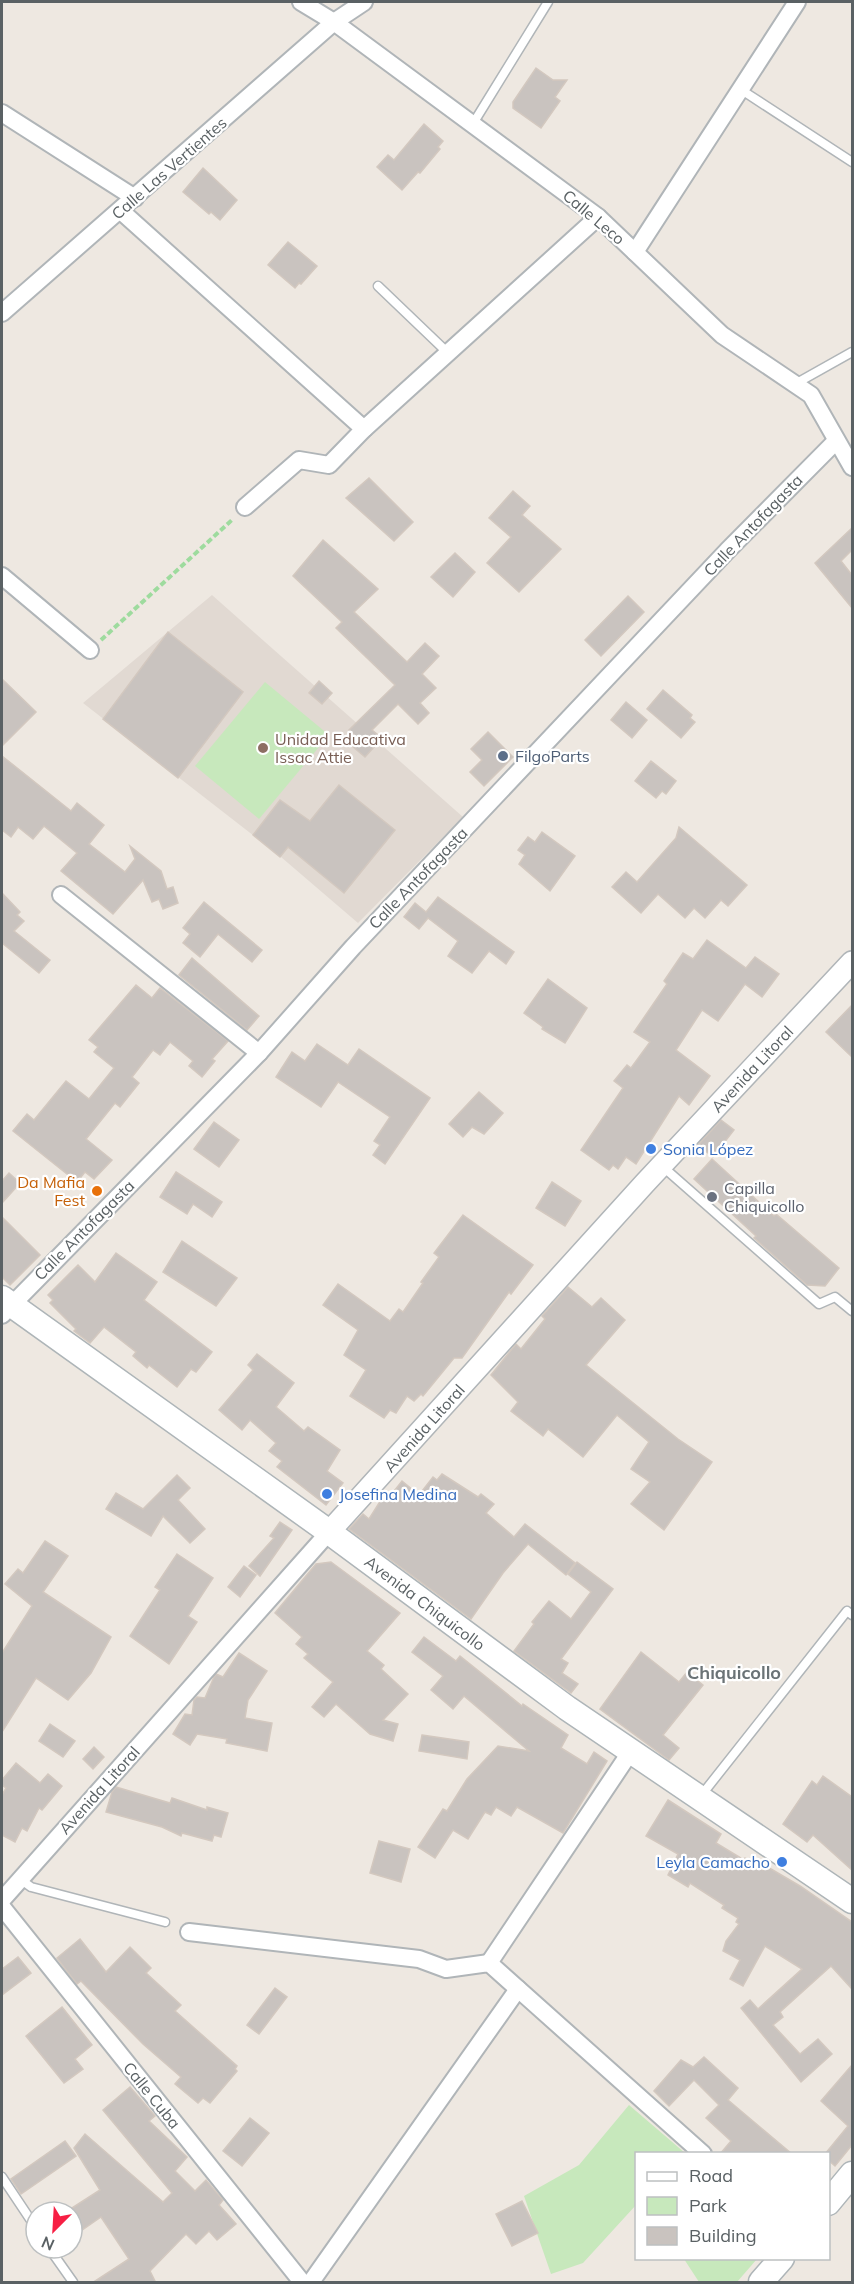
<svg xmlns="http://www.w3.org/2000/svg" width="854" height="2284" viewBox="0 0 854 2284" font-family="Mulish,sans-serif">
<rect width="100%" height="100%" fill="#eee8e1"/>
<path fill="#e1d9d2" d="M212 595 463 817 358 923 281 857 83 703Z"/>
<g fill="#c7e8bc">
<path d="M265 682 329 735 259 819 195 766Z"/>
<path d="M629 2105 685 2153 636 2154V2205L583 2263 551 2274 524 2196 579 2165Z"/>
<path d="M684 2259H757L737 2282H699Z"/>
</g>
<g fill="#c9c3bf" stroke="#d3c8bf" stroke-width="1.5">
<path d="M536 68 553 80H567L555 97 560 101 541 128 513 108V102Z"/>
<path d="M424 124 443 141 438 147 440 149 420 173 418 172 402 190 377 167 388 155 394 160Z"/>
<path d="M203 168 237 200 220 220 211 212 209 214 183 192Z"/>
<path d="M288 242 317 266 301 284 299 283 295 288 268 265Z"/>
<path d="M369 478 413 522 394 541 346 498Z"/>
<path d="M513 491 530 506 522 515 561 549 519 592 487 563 511 537 489 518Z"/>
<path d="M852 528V550L841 561 852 575V608L815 563Z"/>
<path d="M323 540 378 589 354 612 407 662 425 643 439 656 422 674 436 688 420 703 429 713 418 724 398 704 372 730 382 738 365 757 352 746 358 738 349 730 395 685 336 628 342 622 293 576Z"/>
<path d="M455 553 475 572 453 597 431 577Z"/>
<path d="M628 596 644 612 601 656 585 640Z"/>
<path d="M168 632 243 692 178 778 103 719Z"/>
<path d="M2 679 36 712 2 746Z"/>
<path d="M319 681 332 693 322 704 309 693Z"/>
<path d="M663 690 692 715 690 718 695 722 681 738 647 709Z"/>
<path d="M626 702 647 720 632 738 611 720Z"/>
<path d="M488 732 513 757 484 786 470 772 482 760 471 749Z"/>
<path d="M2 756 71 811 77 803 104 825 89 844 125 872 135 859 130 846 161 871 167 889 173 887 178 903 163 909 159 899 152 902 143 880 113 914 61 871 77 853 44 826 33 839 18 827 11 837 2 830Z"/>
<path d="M651 761 676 781 666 794 662 791 656 798 635 781Z"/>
<path d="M339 785 395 830 344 893 288 847 280 857 253 835 280 800 310 821Z"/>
<path d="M679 827 747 885 728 906 721 900 705 918 694 908 685 918 658 894 641 913 612 887 626 872 637 882 676 838Z"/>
<path d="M542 832 575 856 550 891 519 864 525 855 518 850 528 837 535 842Z"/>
<path d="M2 893 20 912 17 915 24 921 14 931 50 960 39 973 2 943Z"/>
<path d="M438 897 514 952 506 964 489 951 472 973 448 956 458 941 428 918 419 929 404 917 415 903 426 912Z"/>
<path d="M204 902 262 950 252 962 218 934 200 957 183 943 190 934 183 928Z"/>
<path d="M707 940 746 968 755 957 779 974 762 997 745 984 718 1021 702 1010 676 1050 710 1076 689 1105 679 1096 636 1164 626 1157 618 1169 613 1165 609 1170 581 1150 623 1088 614 1081 627 1065 631 1068 650 1042 634 1032 667 984 664 981 683 953 693 959Z"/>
<path d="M192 958 259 1016 247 1030 179 975Z"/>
<path d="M548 979 587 1008 565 1043 542 1029 543 1027 524 1013Z"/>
<path d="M136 985 152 998 160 988 228 1041 212 1059 215 1061 202 1077 189 1066 193 1061 170 1042 160 1055 153 1050 132 1077 139 1083 120 1107 115 1103 86 1139 112 1160 94 1179 85 1172 77 1182 13 1131 27 1114 34 1120 66 1081 89 1099 114 1068 94 1052 98 1047 89 1040Z"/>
<path d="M852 1005V1057L826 1032Z"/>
<path d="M317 1044 348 1065 359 1049 430 1098 385 1164 373 1155 380 1145 374 1141 390 1117 338 1082 321 1107 276 1077 292 1052 305 1061Z"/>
<path d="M479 1092 503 1113 484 1134 472 1127 463 1137 449 1124Z"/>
<path d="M721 1120 734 1130 713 1157 698 1145Z"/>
<path d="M214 1122 239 1140 219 1167 194 1149Z"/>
<path d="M712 1159 774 1216 776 1214 839 1268 825 1286 807 1285 754 1238 756 1236 694 1179Z"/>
<path d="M176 1172 222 1202 212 1217 193 1204 187 1214 160 1197Z"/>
<path d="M9 1173 20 1183 2 1203V1181Z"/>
<path d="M552 1182 581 1201 565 1226 536 1208Z"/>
<path d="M463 1215 533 1265 511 1294 509 1292 462 1358H454L423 1396 421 1394 414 1401 407 1396 396 1413 390 1410 384 1418 350 1396 366 1370 344 1355 358 1330 323 1305 338 1284 390 1321 399 1309 403 1312 423 1283 421 1282 439 1257 434 1253Z"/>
<path d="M2 1217 40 1255 10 1285 2 1277Z"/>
<path d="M182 1241 237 1278 216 1306 163 1272Z"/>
<path d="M116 1253 157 1282 144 1300 212 1352 196 1372 191 1369 177 1387 149 1365 147 1368 133 1356 136 1352 104 1327 90 1343 74 1331 76 1329 50 1303 53 1300 48 1295 78 1265 95 1282Z"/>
<path d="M568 1287 592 1307 601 1298 625 1320 586 1365 678 1439 712 1462 664 1530 631 1504 650 1482 631 1469 649 1442 617 1415 583 1457 548 1429 543 1436 511 1411 518 1402 491 1375 516 1344 521 1349 545 1319 542 1316Z"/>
<path d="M257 1354 294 1383 276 1407 304 1431 308 1427 340 1450 327 1471 343 1483 326 1505 277 1467 282 1461 269 1451 276 1443 250 1420 242 1430 219 1410 253 1370 248 1365Z"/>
<path d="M442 1474 478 1497 481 1494 494 1504 486 1513 514 1537 525 1524 575 1563 566 1575 528 1544 503 1573 471 1619 349 1529 363 1514 369 1519 386 1492 391 1495 402 1481 419 1495 433 1477 437 1480Z"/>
<path d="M177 1475 190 1488 178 1500 205 1529 190 1543 163 1516 151 1536 106 1509 116 1493 143 1509Z"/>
<path d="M280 1522 292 1530 260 1576 249 1566 274 1538 270 1536Z"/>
<path d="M45 1541 68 1556 43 1592 111 1637 91 1673 68 1700 36 1678 2 1732V1653L32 1606 5 1584 18 1569 23 1573Z"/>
<path d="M177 1554 213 1578 188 1616 197 1622 169 1664 130 1636 160 1590 155 1587Z"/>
<path d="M331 1562 400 1613 367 1651 384 1665 381 1669 408 1694 383 1720 398 1724 393 1741 370 1734 336 1704 324 1717 312 1707 333 1682 304 1658 308 1654 296 1644 302 1637 275 1613 316 1564Z"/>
<path d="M577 1562 613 1589 561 1659 568 1663 562 1673 578 1684 571 1693 514 1651 534 1624 532 1622 549 1601 571 1619 591 1592 568 1574Z"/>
<path d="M244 1566 256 1575 240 1597 228 1587Z"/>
<path d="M424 1637 456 1661 460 1656 522 1706 523 1704 568 1735 561 1748 587 1764 594 1752 607 1761 563 1833 517 1807 511 1816 496 1807 491 1815 485 1812 468 1839 453 1830 435 1858 418 1847 443 1809 447 1811 467 1779 498 1746 529 1751 464 1696 453 1709 431 1690 443 1676 412 1652Z"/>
<path d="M641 1652 679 1682 687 1672 703 1685 663 1735 679 1748 669 1760 600 1709Z"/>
<path d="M239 1653 267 1671 248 1700 245 1718 272 1723 267 1751 226 1743 227 1739 197 1734 190 1745 173 1734 185 1714 192 1715 194 1700 197 1697 205 1698 214 1677 216 1674 223 1677Z"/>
<path d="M50 1724 75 1741 63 1757 39 1741Z"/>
<path d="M422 1735 469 1742 467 1759 419 1751Z"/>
<path d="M94 1747 104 1757 93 1769 83 1759Z"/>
<path d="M16 1763 40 1783 48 1774 62 1786 42 1810 39 1808 27 1831 22 1828 15 1842 2 1835V1795L6 1788 2 1785V1780Z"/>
<path d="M823 1776 852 1797V1870L813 1835 807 1842 783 1824 812 1781 817 1785Z"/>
<path d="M116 1787 170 1803 172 1798 207 1810V1807L228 1813 221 1837 214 1835 212 1841 182 1833 181 1836 162 1827 106 1812 112 1792Z"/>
<path d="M668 1800 721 1834 716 1843 744 1860 745 1858 763 1870 766 1866 800 1886 852 1922V1989L831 1966 780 2012 783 2017 773 2025 800 2054 818 2039 832 2054 801 2082 741 2008 750 2000 758 2009 802 1969 765 1946 743 1986 730 1979 740 1960 723 1951 726 1941 739 1924 736 1922 738 1918 722 1908 724 1905 690 1883 688 1887 668 1875 678 1854 646 1836Z"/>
<path d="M379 1841 410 1849 401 1882 370 1873Z"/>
<path d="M80 1939 106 1972 130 1947 151 1968 146 1973 181 2005 175 2011 237 2066 235 2069 237 2071 210 2103 203 2098 198 2103 175 2084 181 2077 143 2044 81 1981 77 1984 66 1970 57 1958Z"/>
<path d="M18 1957 31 1973 2 1995V1969Z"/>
<path d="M275 1988 287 1997 259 2034 247 2025Z"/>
<path d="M62 2007 92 2045 75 2059 83 2069 64 2083 26 2036Z"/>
<path d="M704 2057 738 2088 728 2100 792 2154H720L731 2141 706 2118 719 2105 694 2080 669 2106 654 2091 681 2060 693 2067Z"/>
<path d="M852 2065V2145L835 2166 828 2160V2154H825L848 2126 821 2101Z"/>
<path d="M130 2087 155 2116 149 2121 187 2157 175 2171 195 2191 206 2180 223 2200 219 2205 236 2224 217 2240 209 2231 196 2244 186 2234 150 2271 156 2283H92L129 2259 101 2217 72 2237V2208L100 2190 74 2148 85 2134 163 2202 172 2193 103 2110Z"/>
<path d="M250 2118 269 2133 242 2166 223 2151Z"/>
<path d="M65 2141 76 2156 21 2194 11 2179Z"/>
<path d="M522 2201 538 2233 512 2246 496 2214Z"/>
</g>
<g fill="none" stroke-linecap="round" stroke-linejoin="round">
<g stroke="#b0b5b8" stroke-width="11">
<g id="service">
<path d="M740 89 852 162"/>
<path d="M474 122 548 2"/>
<path d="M378 286 448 353"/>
<path d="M795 384 852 352"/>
<path d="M662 1166 819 1304 835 1297 852 1311"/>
<path d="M700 1797 847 1611 852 1615"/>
<path d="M20 1879 31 1887 165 1922"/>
<path d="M2 2177 36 2228"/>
<path d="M49 2248 73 2282"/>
</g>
</g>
<g stroke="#b0b5b8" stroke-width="20">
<g id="minor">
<path d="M301 2 334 22 598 217 722 335 811 395 852 467"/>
<path d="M2 113 135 198"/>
<path d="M121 211 364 429"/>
<path d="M635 252 797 2"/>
<path d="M2 313 334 22 364 2"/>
<path d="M245 507 299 460 329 465 364 429 598 217"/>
<path d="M2 576 90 650"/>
<path d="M61 895 259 1053"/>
<path d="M2 1315 259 1053 353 947 727 551 836 441"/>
<path d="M2 1900 329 1532"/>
<path d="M2 1907 302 2282"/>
<path d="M189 1932 419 1959 446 1969 489 1963 703 2154"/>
<path d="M489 1963 631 1751"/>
<path d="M311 2282 518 1989"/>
</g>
</g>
<g stroke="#b0b5b8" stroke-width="24">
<path id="tertiary" d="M329 1532 645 1183 852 962"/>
</g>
<g stroke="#aeb5b8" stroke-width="27">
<g id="secondary">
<path d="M2 1298 329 1532 567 1708 852 1901"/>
<path d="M828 2203 852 2174"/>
<path d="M761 2282 782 2258"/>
</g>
</g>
<path stroke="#9edb9e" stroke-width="4" stroke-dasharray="6 3" stroke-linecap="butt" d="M101 640 233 519"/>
<use href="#service" stroke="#fff" stroke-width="8"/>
<use href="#minor" stroke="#fff" stroke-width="16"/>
<use href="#tertiary" stroke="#fff" stroke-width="21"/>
<use href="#secondary" stroke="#fff" stroke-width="24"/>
</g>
<circle fill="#8d6e63" stroke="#fff" stroke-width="2" cx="263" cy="748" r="6"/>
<circle fill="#5c6f8a" stroke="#fff" stroke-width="2" cx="503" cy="756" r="6"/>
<g fill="#3f7fe0" stroke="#fff" stroke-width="2">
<circle cx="651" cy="1149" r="6"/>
<circle cx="327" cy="1494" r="6"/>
<circle cx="782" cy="1862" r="6"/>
</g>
<circle fill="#e8710a" stroke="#fff" stroke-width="2" cx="97" cy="1191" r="6"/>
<circle fill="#6b7280" stroke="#fff" stroke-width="2" cx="712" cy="1197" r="6"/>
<g text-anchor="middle" stroke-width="4.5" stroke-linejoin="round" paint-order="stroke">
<g font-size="16" fill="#5a6164" stroke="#fff">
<text transform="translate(169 168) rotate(-41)" y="6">Calle Las Vertientes</text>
<text transform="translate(594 217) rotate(40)" y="6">Calle Leco</text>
<text transform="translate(753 525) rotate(-46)" y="6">Calle Antofagasta</text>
<text transform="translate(418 878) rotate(-46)" y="6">Calle Antofagasta</text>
<text transform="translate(752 1069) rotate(-47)" y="6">Avenida Litoral</text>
<text transform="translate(84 1230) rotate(-45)" y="6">Calle Antofagasta</text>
<text transform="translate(424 1428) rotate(-48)" y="6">Avenida Litoral</text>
<text transform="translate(425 1603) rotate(37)" y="6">Avenida Chiquicollo</text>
<text transform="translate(99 1790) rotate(-48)" y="6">Avenida Litoral</text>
<text transform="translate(152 2095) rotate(51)" y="6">Calle Cuba</text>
</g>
<g font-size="16" fill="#785e54" stroke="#fff" text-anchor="start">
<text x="275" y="745">Unidad Educativa<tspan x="275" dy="18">Issac Attie</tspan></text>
</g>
<g font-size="16" fill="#4e5e75" stroke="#fff" text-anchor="start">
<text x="515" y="762">FilgoParts</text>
</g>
<g font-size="16" fill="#366cbe" stroke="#fff" text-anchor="start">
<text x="663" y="1155">Sonia López</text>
<text x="339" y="1500">Josefina Medina</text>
<text x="770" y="1868" text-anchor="end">Leyla Camacho</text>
</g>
<g font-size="16" fill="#c56008" stroke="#fff" text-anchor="end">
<text x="85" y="1188">Da Mafia<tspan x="85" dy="18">Fest</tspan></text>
</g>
<g font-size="16" fill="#5b616d" stroke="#fff" text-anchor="start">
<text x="724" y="1194">Capilla<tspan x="724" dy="18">Chiquicollo</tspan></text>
</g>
<g font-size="18" font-weight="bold" fill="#6b7376" stroke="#fff">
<text x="734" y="1679">Chiquicollo</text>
</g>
</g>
<rect width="854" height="2284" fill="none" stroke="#5a6164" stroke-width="6"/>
<rect x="635" y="2152" width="195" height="108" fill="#ffffff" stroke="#bdc0c1" stroke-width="1.5"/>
<rect x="647" y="2172" width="30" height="9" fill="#ffffff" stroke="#bdc0c1" stroke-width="1.5"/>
<text x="689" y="2182" font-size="18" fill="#5a6164">Road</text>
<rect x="647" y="2197" width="30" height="18" fill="#c7e8bc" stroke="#bdc0c1" stroke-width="1.5"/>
<text x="689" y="2212" font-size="18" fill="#5a6164">Park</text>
<rect x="647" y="2227" width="30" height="18" fill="#c9c3bf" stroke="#bdc0c1" stroke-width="1.5"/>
<text x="689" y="2242" font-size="18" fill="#5a6164">Building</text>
<g transform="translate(54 2230) rotate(204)"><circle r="28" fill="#ffffff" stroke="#bdc0c1" stroke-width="1.5"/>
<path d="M0-4.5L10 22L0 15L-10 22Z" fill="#f71f44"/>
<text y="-9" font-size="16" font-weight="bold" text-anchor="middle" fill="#5a6164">N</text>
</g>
</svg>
